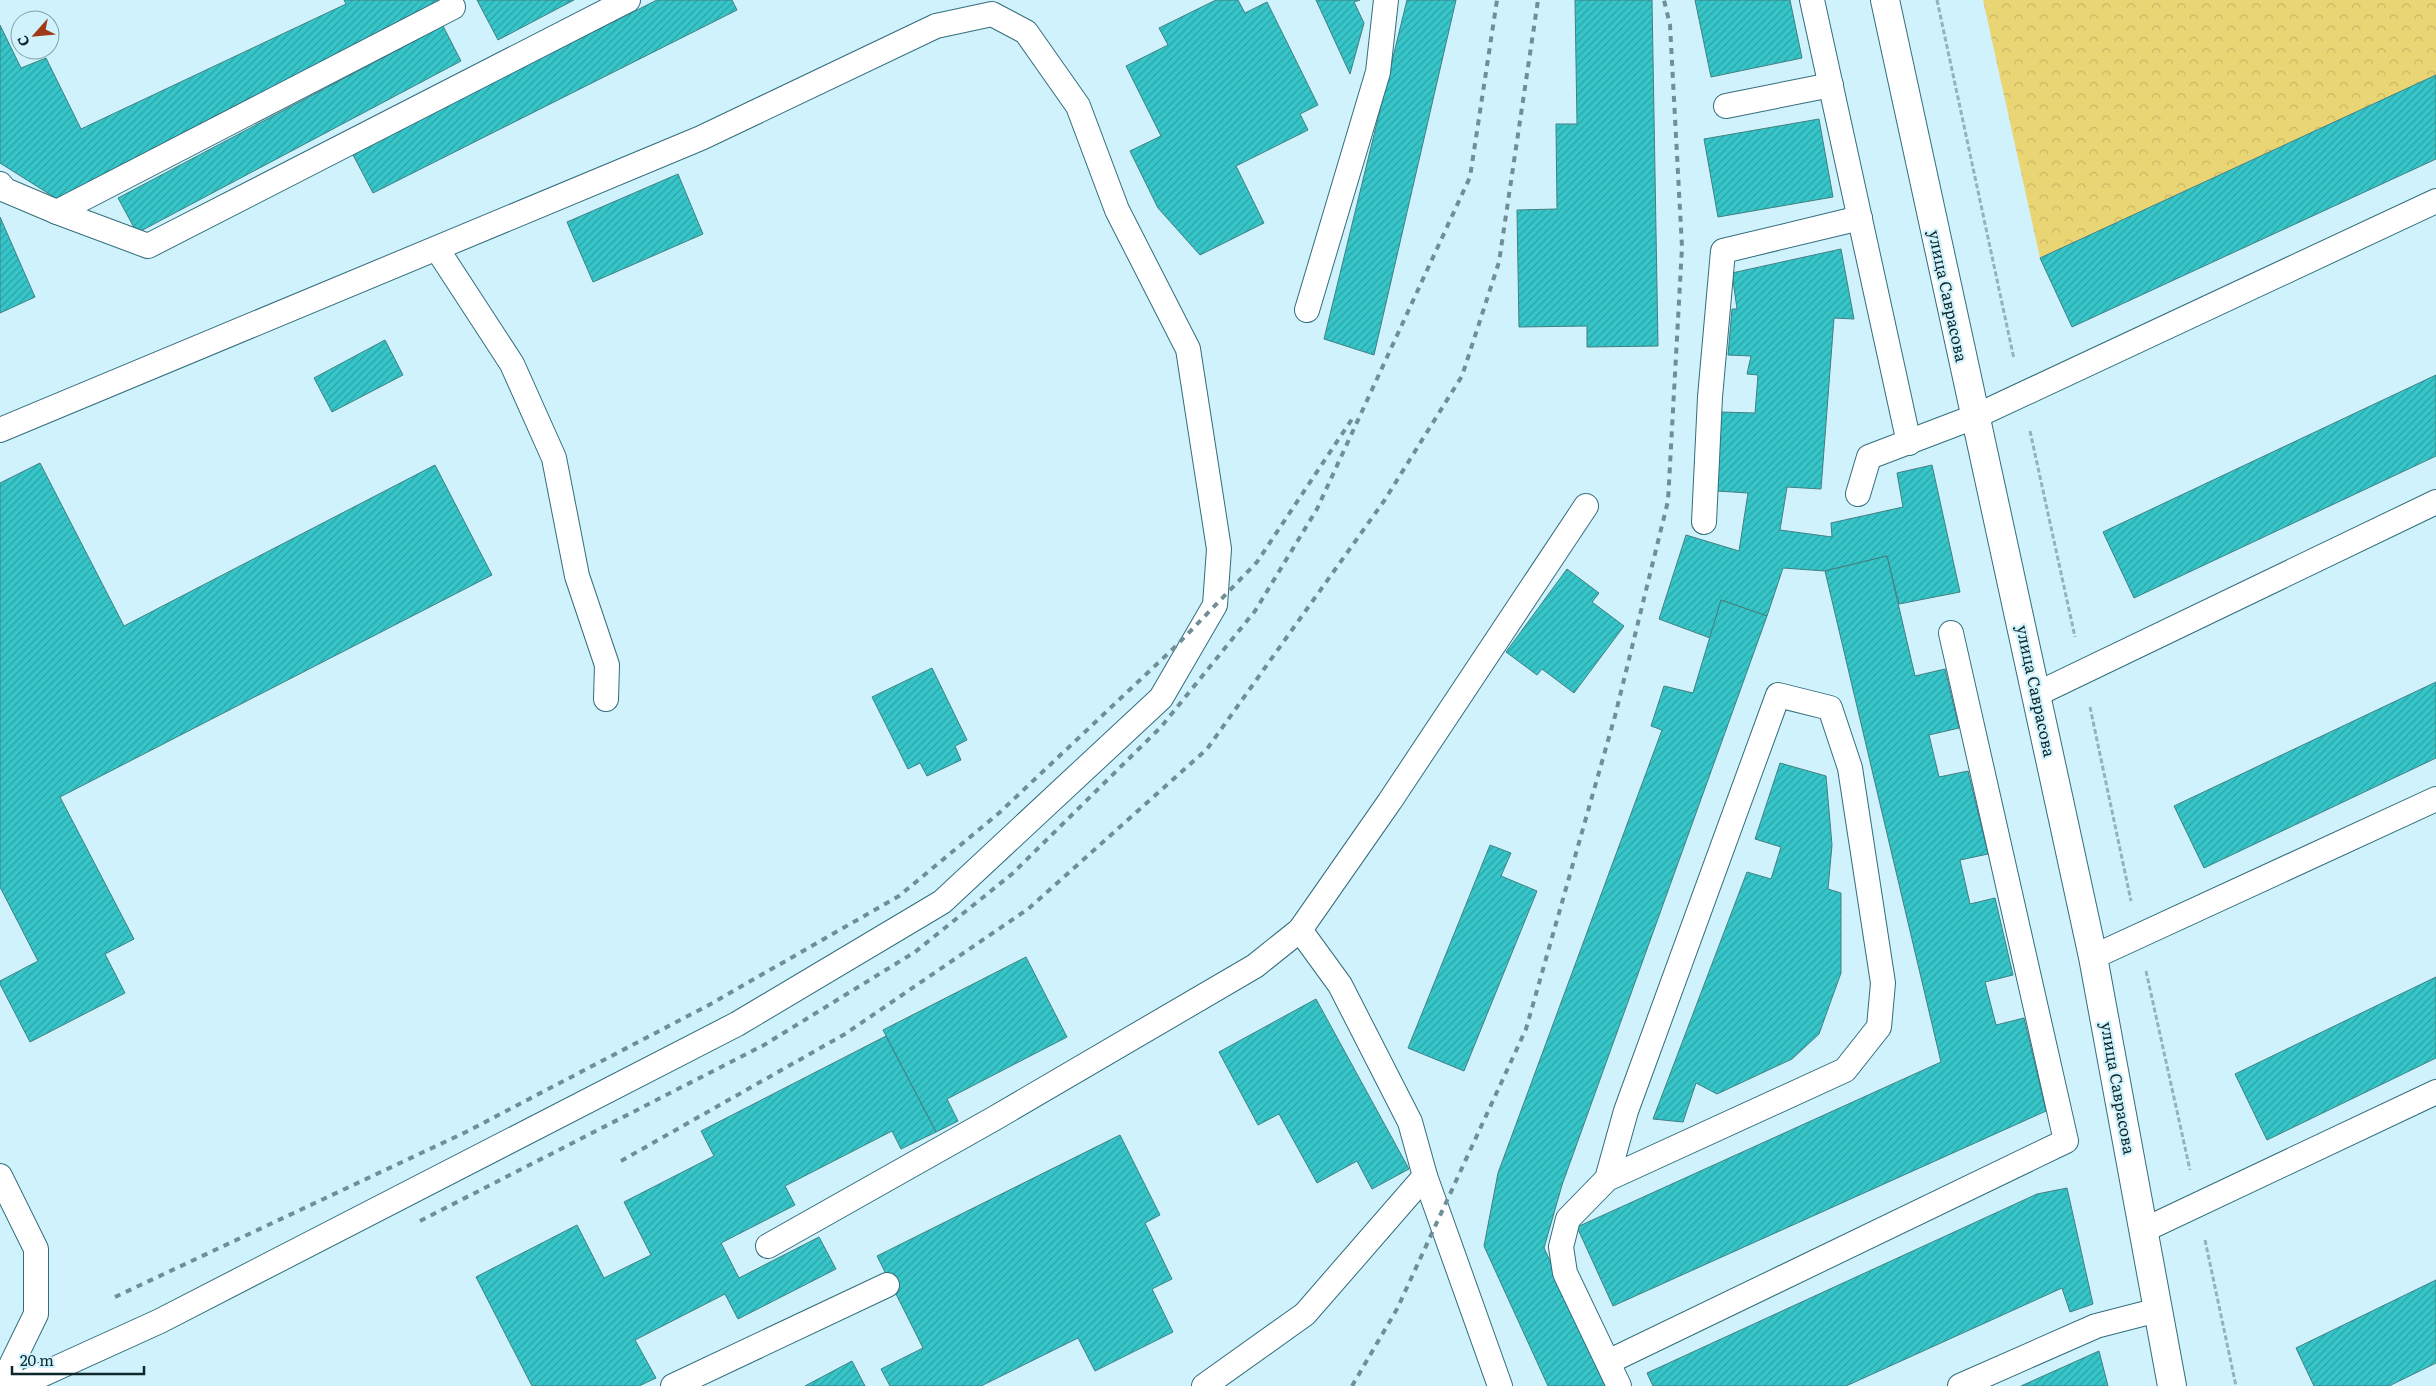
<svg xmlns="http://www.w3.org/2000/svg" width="2436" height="1386" viewBox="0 0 2436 1386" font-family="Literata,serif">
<defs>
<pattern id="park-crowns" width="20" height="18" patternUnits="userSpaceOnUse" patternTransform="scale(1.25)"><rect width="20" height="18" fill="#ead574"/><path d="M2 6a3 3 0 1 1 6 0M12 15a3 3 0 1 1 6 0" fill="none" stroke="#c8b765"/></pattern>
<pattern id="building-hatch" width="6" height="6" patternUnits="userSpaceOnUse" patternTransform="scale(1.25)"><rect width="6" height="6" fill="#36c6c9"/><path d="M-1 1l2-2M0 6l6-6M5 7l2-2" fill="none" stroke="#2ca1a4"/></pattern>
</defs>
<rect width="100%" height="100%" fill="#cff2fc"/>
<path fill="url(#park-crowns)" d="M1983 0H2436V75L2040 258Z"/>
<g fill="url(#building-hatch)" stroke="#418082">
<path d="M344 0H445L57 199 0 163V25L21 68 46 58 81 129 346 4Z"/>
<path d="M477 0H574L498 40Z"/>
<path d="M657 0H732L737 10 373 193 352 153Z"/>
<path d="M1216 0H1238L1245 13 1267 2 1318 105 1300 114 1308 130 1236 166 1264 223 1200 255 1158 208 1130 151 1161 136 1126 66 1168 45 1159 28Z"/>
<path d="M1316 0H1360L1354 2 1364 23 1350 74Z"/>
<path d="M1407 0H1456L1374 355 1324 339Z"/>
<path d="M1575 0H1652L1658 346 1587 347V326L1519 327 1517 210 1557 209 1556 124H1577Z"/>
<path d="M1695 0H1790L1802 58 1711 77Z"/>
<path d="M443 26 461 61 137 233 118 198Z"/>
<path d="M2436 75V159L2072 327 2040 258Z"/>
<path d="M1819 119 1833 197 1718 217 1704 139Z"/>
<path d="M678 174 703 234 593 282 567 222Z"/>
<path d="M0 217 35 297 0 313Z"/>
<path d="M1841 249 1854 319 1834 318 1821 489 1787 487 1780 530 1832 537 1831 523 1903 507 1897 473 1932 465 1960 592 1899 604 1887 556 1825 571 1783 568 1767 616 1721 600 1710 638 1659 619 1686 535 1739 551 1748 493 1717 491 1720 412 1755 413 1758 375 1747 374 1751 356 1728 355 1732 309H1737L1732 273Z"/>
<path d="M385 340 403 375 332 412 314 378Z"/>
<path d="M2436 375V456L2134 598 2103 532Z"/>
<path d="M40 463 124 626 435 465 492 575 60 797 134 939 105 954 125 993 30 1042 0 984V981L38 961 0 887V483Z"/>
<path d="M1887 556 1915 676 1945 669 1959 728 1929 735 1939 777 1968 771 1988 854 1960 860 1970 904 1995 898 2013 975 1985 982 1996 1025 2024 1018 2046 1111 1613 1306 1577 1227 1941 1062 1825 571Z"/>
<path d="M1567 569 1599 593 1592 602 1624 626 1574 693 1542 669 1537 675 1506 652Z"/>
<path d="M1721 600 1767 616 1562 1185 1544 1248 1608 1386H1548L1484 1246 1498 1173 1662 730 1651 726 1664 686 1693 693Z"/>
<path d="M932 668 967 740 955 746 961 760 927 776 920 763 908 769 872 697Z"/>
<path d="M2436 682V758L2204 868 2174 806Z"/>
<path d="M1780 763 1826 776 1832 845 1828 889 1841 893V973L1819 1034 1792 1059 1717 1094 1696 1083 1683 1122 1653 1119 1747 872 1771 879 1781 847 1755 839Z"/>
<path d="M1490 845 1511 853 1501 876 1537 891 1464 1071 1408 1048Z"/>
<path d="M1026 957 1067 1037 947 1099 958 1121 936 1132 883 1030Z"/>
<path d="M2436 977V1058L2267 1140 2235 1074Z"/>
<path d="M1316 999 1409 1169 1372 1189 1357 1161 1317 1183 1279 1114 1258 1125 1219 1052Z"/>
<path d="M886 1036 936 1132 901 1149 892 1131 785 1186 795 1205 721 1243 739 1278 819 1237 836 1269 738 1319 725 1294 635 1340 656 1378 639 1386H532L476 1277 577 1225 604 1278 651 1255 624 1202 714 1156 701 1131Z"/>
<path d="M1120 1135 1160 1215 1145 1223 1172 1279 1152 1289 1173 1332 1095 1371 1078 1338 981 1386H890L881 1369 923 1348 877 1256Z"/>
<path d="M2067 1188 2093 1304 2070 1312 2062 1288 1846 1386H1653L1647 1373 2037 1194Z"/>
<path d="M2436 1280V1363L2389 1386H2314L2296 1348Z"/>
<path d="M2099 1351 2108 1386H2021Z"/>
<path d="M852 1361 865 1386H805Z"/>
</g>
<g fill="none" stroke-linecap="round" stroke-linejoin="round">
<g stroke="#336d7d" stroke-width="26">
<g id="lane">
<path d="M1812 0 1909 443"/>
<path d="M1726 106 1831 85"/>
<path d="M0 184 5 190 57 212 453 7"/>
<path d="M57 212 148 246 628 0"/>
<path d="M437 249 512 364 554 458 577 576 607 665 606 699"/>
<path d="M1307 310 1378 72 1386 0"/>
<path d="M0 430 701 138 936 26 992 14 1026 32 1078 106 1117 210 1188 349 1219 549 1215 605 1161 698 942 902 737 1024 160 1321 17 1386"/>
<path d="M1858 494 1869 457 1974 417 2436 201"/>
<path d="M1704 522 1710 397 1723 251 1860 218"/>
<path d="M2037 694 2436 502"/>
<path d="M1300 930 1340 985 1410 1122 1425 1176 1500 1386"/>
<path d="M2093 957 2436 799"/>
<path d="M0 1176 36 1249V1314L1 1386"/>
<path d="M1607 1179 1626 1111 1778 695 1830 708 1850 768 1883 983 1879 1027 1845 1070 1607 1179 1568 1219 1561 1247 1565 1273 1619 1386"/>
<path d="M2144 1230 2436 1092"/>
<path d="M768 1246 995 1118 1255 966 1300 930 1390 801 1586 506"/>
<path d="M1608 1362 2066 1141 1951 633"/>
<path d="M673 1386 887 1285"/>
<path d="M1204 1386 1305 1314 1425 1176"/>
<path d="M1960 1386 2096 1326 2158 1310"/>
</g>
</g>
<g stroke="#336d7d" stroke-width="30">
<path id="secondary" d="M1885 0 2093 957 2172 1386"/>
</g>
<g stroke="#93b3bc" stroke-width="3" stroke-dasharray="5 2.5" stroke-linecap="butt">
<path d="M1937 0 2014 359"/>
<path d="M2030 431 2075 637"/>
<path d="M2090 707 2131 901"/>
<path d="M2146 971 2190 1170"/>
<path d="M2205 1240 2236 1386"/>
</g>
<use href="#lane" stroke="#fff" stroke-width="24"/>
<use href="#secondary" stroke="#fff" stroke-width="28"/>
<g stroke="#708e96" stroke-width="4" stroke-dasharray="6 6" stroke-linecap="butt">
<path d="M621 1161 845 1034 1028 909 1207 749 1384 501 1462 376 1499 262 1538 0"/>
<path d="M420 1221 764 1045 915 952 1012 874 1161 727 1255 611 1317 509 1470 177 1497 0"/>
<path d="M115 1297 466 1132 707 1006 899 896 999 813 1176 646 1257 562 1352 419"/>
<path d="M1352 1386 1397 1309 1526 1029 1615 716 1668 501 1682 247 1670 25 1664 0"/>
</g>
</g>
<g text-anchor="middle" stroke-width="4.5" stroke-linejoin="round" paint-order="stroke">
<g font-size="16" fill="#0e272d" stroke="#cff2fc">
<text transform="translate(1948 296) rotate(78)" y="6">улица Саврасова</text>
<text transform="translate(2036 691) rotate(78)" y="6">улица Саврасова</text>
<text transform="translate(2118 1088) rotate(80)" y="6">улица Саврасова</text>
</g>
</g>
<g transform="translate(35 35) rotate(243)"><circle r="24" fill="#cff2fc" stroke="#82a1a9"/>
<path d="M0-4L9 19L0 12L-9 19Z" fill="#a03917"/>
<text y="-8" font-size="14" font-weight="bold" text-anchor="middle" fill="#0e272d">С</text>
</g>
<path d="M12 1366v8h132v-8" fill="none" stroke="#0e272d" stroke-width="2.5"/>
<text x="20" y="1366" font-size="15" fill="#0e272d" stroke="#cff2fc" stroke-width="4" paint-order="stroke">20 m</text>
</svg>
